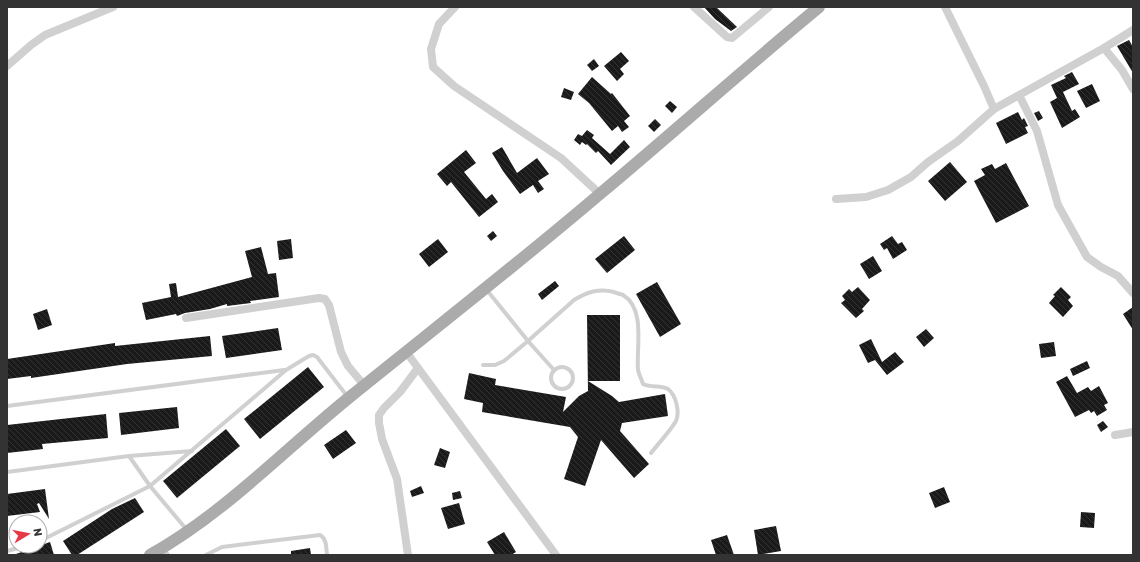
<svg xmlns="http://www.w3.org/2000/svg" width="1140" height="562" viewBox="0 0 1140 562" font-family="Rubik,sans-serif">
<defs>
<pattern id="building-back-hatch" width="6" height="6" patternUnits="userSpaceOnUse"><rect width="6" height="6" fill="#1a1a1a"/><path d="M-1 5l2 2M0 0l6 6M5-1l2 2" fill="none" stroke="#333"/></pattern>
</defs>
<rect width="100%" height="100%" fill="#fff"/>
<g fill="url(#building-back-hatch)">
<path d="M704 7H716L737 27 731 31 715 19Z"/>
<path d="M1129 40 1133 47V73L1117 46Z"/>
<path d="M621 52 629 61 620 69 624 74 617 81 604 66Z"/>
<path d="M594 59 599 66 592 71 587 65Z"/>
<path d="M1072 72 1079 84 1063 92 1072 111 1075 109 1080 117 1062 128 1050 102 1057 98 1051 85 1066 78 1064 76Z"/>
<path d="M592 77 611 94 612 93 630 116 624 121 629 127 622 132 618 126 612 131 589 103 578 94Z"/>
<path d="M1092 84 1100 101 1086 108 1077 91Z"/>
<path d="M564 88 574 92 571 100 561 97Z"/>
<path d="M670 101 677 107 672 113 665 106Z"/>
<path d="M1039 111 1043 118 1038 121 1034 113Z"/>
<path d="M1018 112 1022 120 1024 118 1028 126 1025 127 1028 133 1006 144 996 123Z"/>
<path d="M655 119 661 125 654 132 648 126Z"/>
<path d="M587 130 594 135 592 138 610 154 624 140 630 147 611 165 598 151 596 153 587 144 586 145 582 142 580 145 574 140 578 134 582 136Z"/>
<path d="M502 147 517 173 537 158 549 174 538 181 544 189 538 193 533 185 520 194 503 171 492 153Z"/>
<path d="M466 150 476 163 464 172 486 199 492 194 498 202 479 217 451 182 447 186 437 174Z"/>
<path d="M950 162 967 182 945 201 928 181Z"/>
<path d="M1006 163 1029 206 996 223 974 181 985 175 981 169 992 164 995 169Z"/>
<path d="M493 231 497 236 491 241 487 236Z"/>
<path d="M624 236 635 250 607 273 595 259Z"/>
<path d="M892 236 898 244 902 242 907 250 893 259 887 248 884 250 880 244Z"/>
<path d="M291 239 293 258 279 260 277 241Z"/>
<path d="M438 239 448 252 429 267 419 254Z"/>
<path d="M261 247 268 274 276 273 279 297 250 301 251 303 227 306V304L210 309 185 313 177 316 176 314 146 320 142 303 171 297 169 284 176 283 178 297 252 277 245 251Z"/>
<path d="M873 256 882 271 869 279 860 264Z"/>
<path d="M555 281 559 286 542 300 538 294Z"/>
<path d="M657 282 681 324 660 337 636 294Z"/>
<path d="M858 287 870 300 862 309 864 311 856 318 841 303 845 300 842 296 849 289 852 292Z"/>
<path d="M1061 287 1071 297 1068 300 1073 306 1063 317 1049 303 1055 296 1053 295Z"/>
<path d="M1133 307V330L1123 314Z"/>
<path d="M47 309 52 325 38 330 33 314Z"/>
<path d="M587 315H620V381H588L612 396 619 402 665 394 668 416 622 423 620 431 649 464 634 478 601 440 585 486 564 479 578 437 570 427 482 412 483 403 464 399 469 373 496 379 495 385 566 397 563 412 579 396 588 391Z"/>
<path d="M278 328 282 350 226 358 222 336Z"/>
<path d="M926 329 934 338 924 347 916 337Z"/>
<path d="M210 336 212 356 127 364 31 378V376L7 379V359L115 343V346Z"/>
<path d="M871 339 882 362 895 352 904 362 887 375 875 360 868 363 859 345Z"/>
<path d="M1054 342 1056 356 1041 358 1039 344Z"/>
<path d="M1087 361 1090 368 1073 376 1070 369Z"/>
<path d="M308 367 324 387 260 439 244 419Z"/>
<path d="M1067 376 1077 393 1088 387 1091 391 1099 386 1108 403 1104 405 1107 410 1097 416 1094 411 1091 413 1089 410 1075 417 1056 382Z"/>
<path d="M177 407 179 428 121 435 119 413Z"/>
<path d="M106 414 108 438 42 444 43 449 7 453V425Z"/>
<path d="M1103 421 1108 427 1101 432 1097 425Z"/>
<path d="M226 429 240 446 177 498 163 481Z"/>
<path d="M346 430 356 443 333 459 324 445Z"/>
<path d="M440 448 450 452 445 468 434 465Z"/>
<path d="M421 486 424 493 412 497 410 491Z"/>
<path d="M944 487 950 502 935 508 929 493Z"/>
<path d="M45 489 49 519 39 503 37 504 40 512 7 516V494Z"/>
<path d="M460 491 462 498 453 500 452 493Z"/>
<path d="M135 498 144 512 77 555H72L63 541 112 509Z"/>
<path d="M459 503 465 524 448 529 441 508Z"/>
<path d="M1081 512 1095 513 1094 528 1080 527Z"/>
<path d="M776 526 781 551 758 555 754 530Z"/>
<path d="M504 532 516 552 511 555H495L487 542Z"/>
<path d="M727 535 734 555H716L711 540Z"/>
<path d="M50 542 54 555H16V554Z"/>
<path d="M310 548 311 555H291V551Z"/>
</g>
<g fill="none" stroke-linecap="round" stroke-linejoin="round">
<g stroke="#d0d0d0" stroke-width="4">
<path d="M486 289 528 341 554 370"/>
<path d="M483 365H495L504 361 528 341 574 300C587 292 599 288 614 292 616 293 620 294 623 295 646 309 636 348 638 370 639 375 642 380 643 384 651 388 661 385 668 389 676 395 680 412 676 421 671 430 658 444 651 453"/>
<circle cx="562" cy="378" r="11"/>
<path d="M7 406 284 370"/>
<path d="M129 456 150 486 187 530"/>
<path d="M7 472 129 456 192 451"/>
<path d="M40 541 150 486 286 370 309 356 313 355 317 357 347 396"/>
<path d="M163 548 168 555"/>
<path d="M7 551 25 546"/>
<path d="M206 555 222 547 320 535C327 539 326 547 327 555"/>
</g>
<g stroke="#d0d0d0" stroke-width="8">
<path d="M455 7 439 24 431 49 433 67 454 86 561 158 600 194"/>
<path d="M694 7 727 37 732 38 769 7"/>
<path d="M945 7 984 86 994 109 1104 48 1133 30"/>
<path d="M1104 48 1122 70 1133 89"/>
<path d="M7 66 31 45 45 35 113 7"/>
<path d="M1019 95 1037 131 1058 205 1087 257 1101 267 1118 276 1133 293"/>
<path d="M836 199 866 197 888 190 911 177 928 162 958 141 994 109"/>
<path d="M186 318 319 298 325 299 329 305 341 352 348 366 364 385"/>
<path d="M407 353 556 555"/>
<path d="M1115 435 1133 432"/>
<path d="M408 555 397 479 382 439 379 423V415L384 408 400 392 418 368"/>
</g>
<path stroke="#ababab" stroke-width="12" d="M150 555C225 513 284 450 351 396 434 329 519 263 601 193 674 132 745 68 819 7"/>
</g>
<rect width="1140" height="562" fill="none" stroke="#333333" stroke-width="16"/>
<g transform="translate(28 534) rotate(80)"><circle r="19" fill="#ffffff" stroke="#adadad"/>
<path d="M0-3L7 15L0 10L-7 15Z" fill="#e63946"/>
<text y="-6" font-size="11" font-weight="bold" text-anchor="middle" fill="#333333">N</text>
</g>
</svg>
